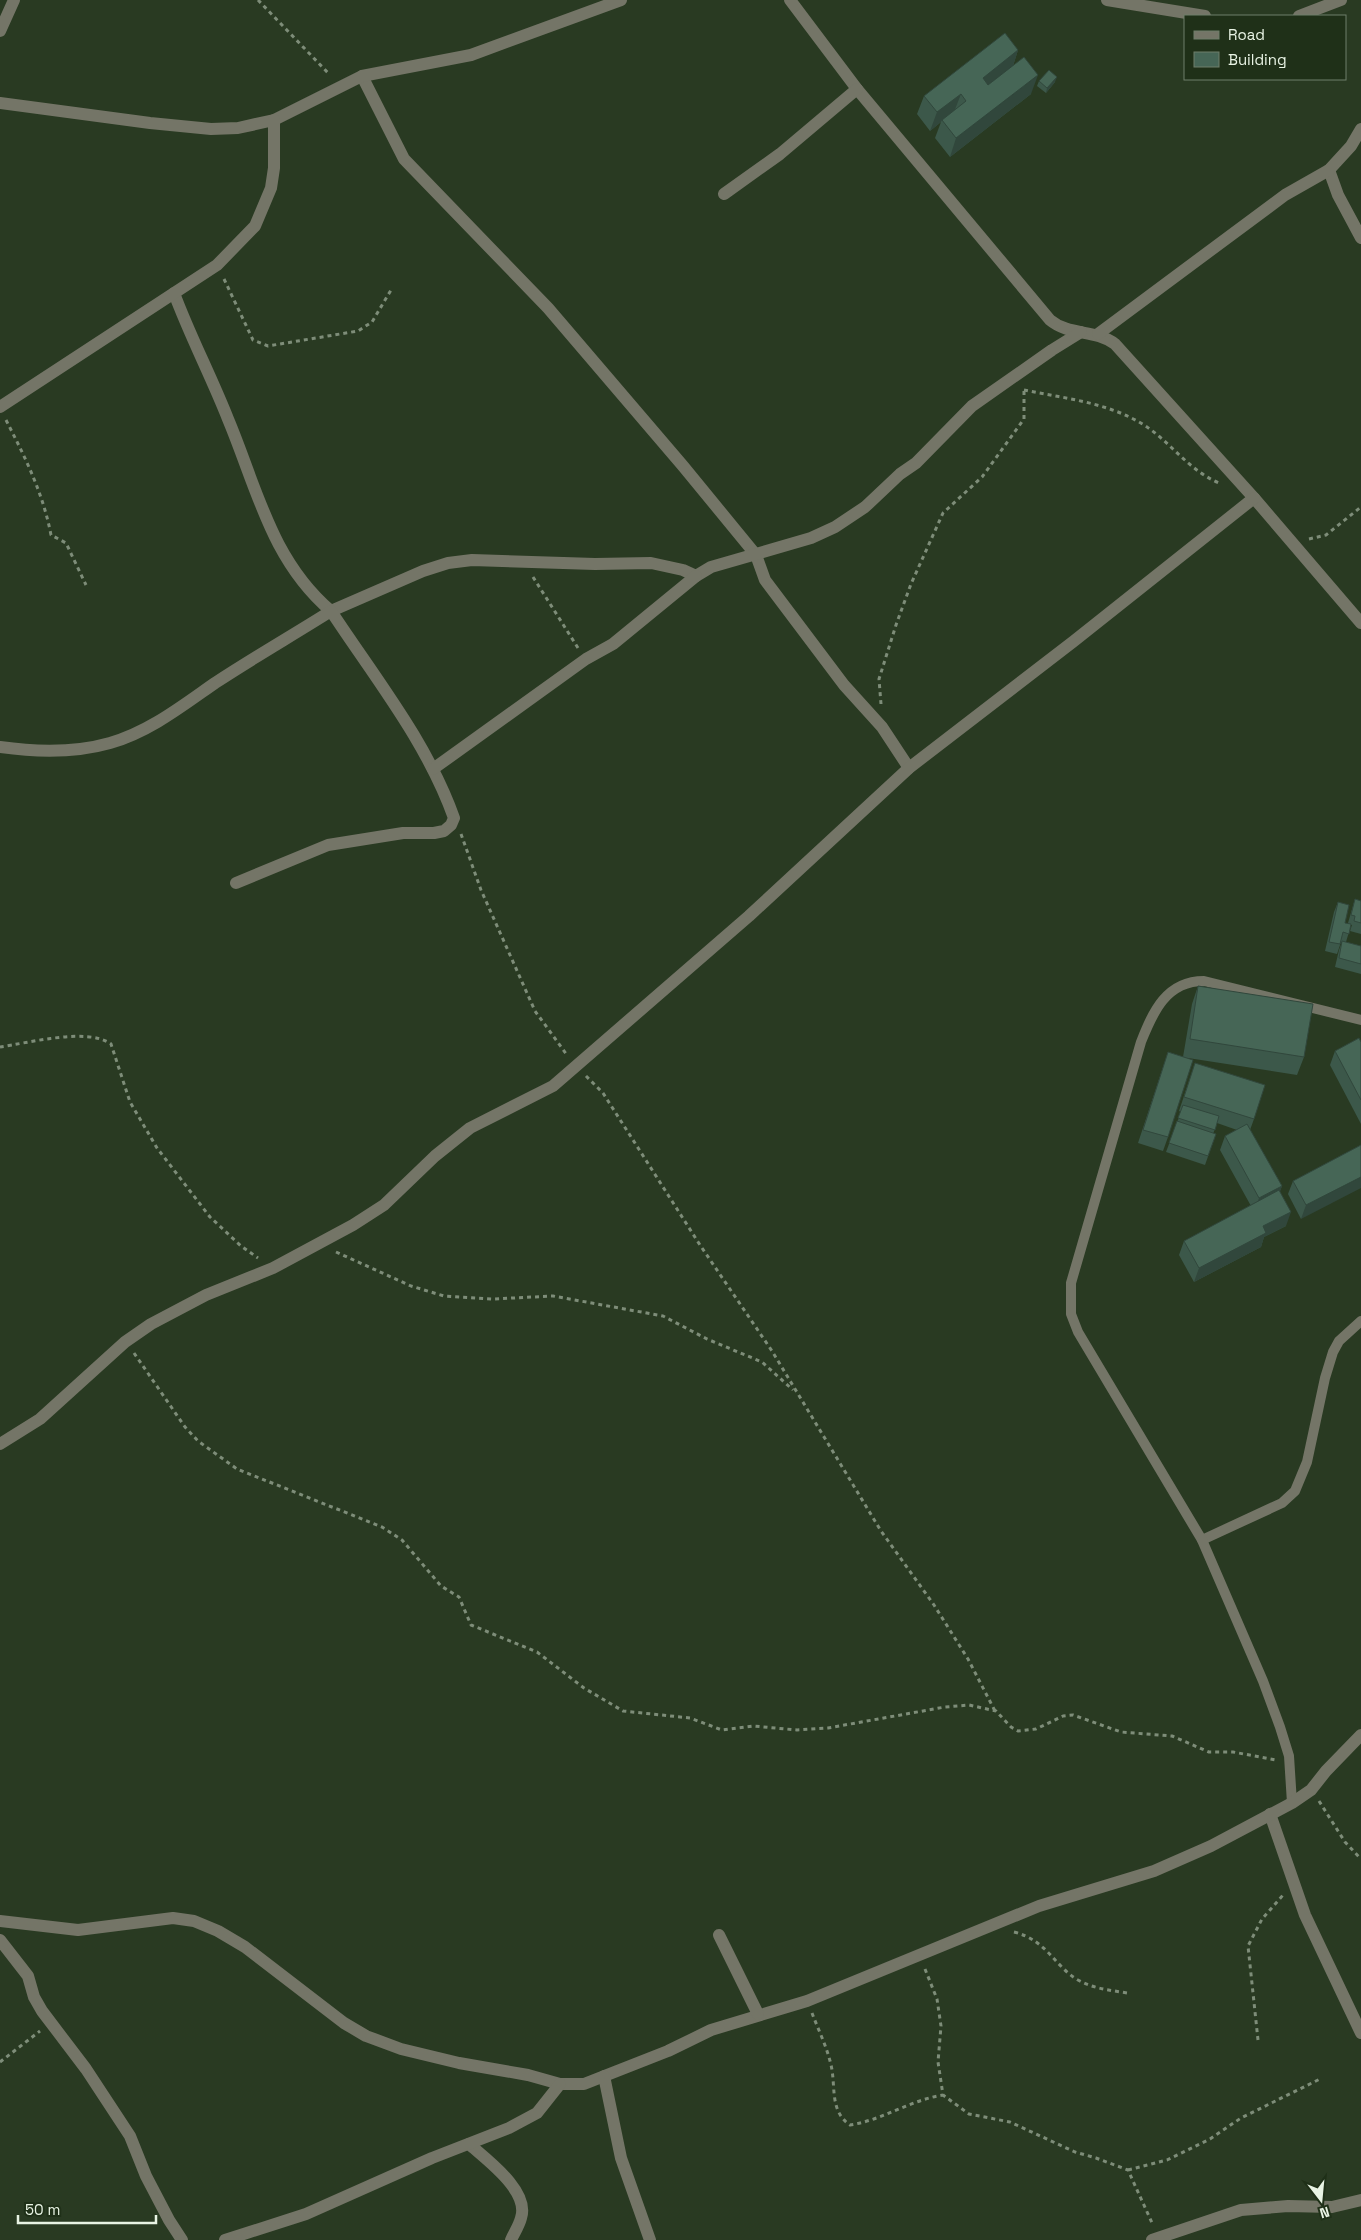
<svg xmlns="http://www.w3.org/2000/svg" width="1361" height="2240" viewBox="0 0 1361 2240" font-family="'Space Grotesk',sans-serif">
<rect width="100%" height="100%" fill="#293a22"/>
<g fill="none" stroke-linecap="round" stroke-linejoin="round">
<g stroke="#7e8d79" stroke-width="3" stroke-dasharray="4 4" stroke-linecap="butt">
<path d="M258 0 330 75"/>
<path d="M224 279 253 340 268 346 358 331 372 322 391 290"/>
<path d="M1024 390C1063 398 1104 402 1139 422 1169 439 1186 469 1219 483"/>
<path d="M6 420C25 457 43 493 51 535L66 543 86 585"/>
<path d="M1309 539 1326 535 1361 507"/>
<path d="M533 577 578 648"/>
<path d="M881 704 879 679 896 625 911 584 943 513 982 477 1024 419V390"/>
<path d="M461 834 481 890 535 1011 567 1055"/>
<path d="M0 1047C28 1043 88 1027 111 1044L130 1102 157 1148 210 1217 241 1246 258 1258"/>
<path d="M586 1076 603 1093 700 1245 772 1351 881 1531 934 1605 968 1659 995 1711"/>
<path d="M336 1252 411 1286 444 1296 493 1299 553 1296 663 1316 707 1339 762 1362 793 1390"/>
<path d="M134 1353 185 1427 198 1441 237 1469 382 1527 402 1540 441 1586 459 1597 471 1625 537 1652 584 1688 623 1711 690 1718 722 1730 753 1726 797 1730 828 1728 945 1707 969 1705 996 1711 1011 1727 1018 1731 1036 1729 1063 1716 1073 1715 1121 1732 1172 1736 1209 1752H1233L1276 1760"/>
<path d="M1319 1801 1345 1842 1361 1859"/>
<path d="M1014 1932C1048 1941 1053 1965 1078 1980 1094 1989 1110 1990 1127 1993"/>
<path d="M925 1969 937 1999 941 2026 938 2062 943 2095 969 2114 1010 2122 1075 2152 1096 2158 1128 2170 1153 2225"/>
<path d="M812 2013C818 2029 826 2045 830 2061 837 2084 828 2110 850 2125 883 2120 910 2100 943 2095"/>
<path d="M1258 2040 1248 1946 1262 1919 1283 1895"/>
<path d="M0 2062 40 2031"/>
<path d="M1128 2170 1167 2160 1210 2139 1241 2118 1322 2078"/>
</g>
<g stroke="#747567" stroke-width="10">
<path d="M1202 1540 1282 1503 1295 1491 1307 1462 1325 1378 1333 1352 1339 1341 1361 1321"/>
<path d="M1292 1803 1289 1756 1280 1727 1263 1681 1202 1540 1078 1332 1071 1314V1283L1141 1042C1153 1012 1166 981 1204 981L1361 1020"/>
</g>
<g stroke="#747567" stroke-width="12">
<path d="M790 0 857 89 1050 320C1069 336 1095 329 1115 344L1254 498 1361 623"/>
<path d="M1107 0 1205 16"/>
<path d="M1299 16 1341 0"/>
<path d="M0 31 14 0"/>
<path d="M362 76 404 159 548 308 683 466 756 555 765 580 844 685 882 727 909 768"/>
<path d="M0 103 150 123 211 129 238 128 274 120 362 76 471 55 621 0"/>
<path d="M1329 170 1338 195 1361 238"/>
<path d="M724 194 780 154 857 89"/>
<path d="M174 293C190 336 211 376 228 419 257 488 271 560 331 611L423 571 448 563 472 560 595 564 651 563 683 570 696 576 711 567 811 538 835 527 865 507 900 474 916 463 972 406 1052 350 1081 332"/>
<path d="M1098 334 1285 195 1329 170 1351 146 1361 129"/>
<path d="M0 407 217 265 255 226 271 188 274 168V120"/>
<path d="M0 747C35 752 75 753 110 743 149 732 182 706 215 683 253 658 293 635 331 611 375 678 427 742 454 818L451 825 444 831 434 833H403L328 845 236 883"/>
<path d="M433 769 586 659 613 644 696 576"/>
<path d="M0 1444 40 1419 125 1342 151 1324 206 1295 273 1268 353 1225 384 1205 435 1156 470 1128 553 1086 749 916 909 768 1074 641 1254 498"/>
<path d="M1270 1814 1305 1915 1361 2033"/>
<path d="M0 1921 78 1930 173 1918 194 1921 218 1931 245 1947 344 2023 366 2036 401 2049 459 2063 528 2075 560 2084H584L668 2051 711 2030 807 2001 1039 1906 1154 1871 1211 1846 1292 1803 1311 1790 1326 1771 1361 1735"/>
<path d="M719 1935 758 2014"/>
<path d="M0 1940 28 1976 34 1997 42 2011 86 2069 130 2136 146 2176 169 2220 182 2240"/>
<path d="M604 2076 621 2158 650 2240"/>
<path d="M469 2144C487 2160 530 2191 521 2218 519 2226 514 2233 511 2240"/>
<path d="M225 2240 306 2214 432 2158 509 2128 537 2113 560 2084"/>
<path d="M1152 2240 1241 2210 1288 2206 1332 2207 1361 2200"/>
</g>
</g>
<g fill="#3c584a">
<path d="M1018 50 1013 66 1031 94 950 157 935 138 941 122 930 131 917 114 924 96Z"/>
<path d="M1039 81 1055 82 1046 93 1037 86Z"/>
<path d="M1355 899 1361 901V934L1350 931 1352 925H1351L1346 942 1361 946V974L1335 967 1339 950 1342 942H1341L1337 954 1325 951 1334 912 1338 902 1345 923H1348Z"/>
<path d="M1198 986 1304 1057 1297 1075 1188 1058 1168 1137 1163 1151 1138 1143 1168 1052 1183 1057 1192 1004Z"/>
<path d="M1361 1042V1124L1330 1065 1335 1051Z"/>
<path d="M1195 1063 1254 1119 1250 1130 1282 1186 1280 1191 1286 1226 1264 1237 1261 1247 1194 1282 1179 1255 1184 1241 1251 1206 1220 1150 1225 1136 1237 1130 1217 1123 1213 1134H1216L1205 1165 1166 1152 1181 1112 1179 1111Z"/>
<path d="M1361 1145 1301 1219 1288 1194 1293 1181Z"/>
</g>
<g fill="#31473c">
<path d="M1018 50 1012 69 976 96 983 78Z"/>
<path d="M1038 75 1031 94 950 157 956 138Z"/>
<path d="M1057 77 1055 82 1046 93 1047 88Z"/>
<path d="M961 94 954 112 942 120 941 122 930 131 937 112Z"/>
<path d="M1361 1177V1188L1301 1219 1306 1205Z"/>
<path d="M1282 1186 1277 1200 1254 1212 1259 1198Z"/>
<path d="M1291 1212 1286 1226 1264 1237 1261 1247 1194 1282 1199 1268 1263 1226Z"/>
</g>
<g fill="#466656" stroke="#31473c">
<path d="M1005 33 1018 50 983 78 988 85 1024 57 1038 75 956 138 942 120 966 101 961 94 937 112 924 96Z"/>
<path d="M1049 70 1057 77 1047 88 1039 81Z"/>
<path d="M1355 899 1361 901V923L1354 921 1355 916 1351 915Z"/>
<path d="M1338 902 1349 905 1345 923 1351 924 1349 934 1343 932 1340 944 1329 942Z"/>
<path d="M1342 941 1361 946V964L1339 958Z"/>
<path d="M1198 986 1313 1004 1304 1057 1190 1039Z"/>
<path d="M1359 1038 1361 1042V1100L1335 1051Z"/>
<path d="M1168 1052 1193 1060 1168 1137 1143 1130Z"/>
<path d="M1195 1063 1265 1085 1254 1119 1184 1097Z"/>
<path d="M1183 1105 1219 1116 1215 1130 1178 1118Z"/>
<path d="M1177 1121 1216 1134 1208 1156 1169 1143Z"/>
<path d="M1247 1124 1282 1186 1259 1198 1225 1136Z"/>
<path d="M1361 1145V1177L1306 1205 1293 1181Z"/>
<path d="M1279 1190 1291 1212 1263 1226 1266 1233 1199 1268 1184 1241Z"/>
</g>
<rect x="1184" y="15" width="162" height="65" fill="#1f3018" stroke="#6f7e6a"/>
<rect x="1194" y="31" width="25" height="8" fill="#747567" stroke="#6f7e6a"/>
<text x="1228" y="40" font-size="15" fill="#e8f3e4">Road</text>
<rect x="1194" y="52" width="25" height="15" fill="#466656" stroke="#6f7e6a"/>
<text x="1228" y="65" font-size="15" fill="#e8f3e4">Building</text>
<g transform="translate(1321 2200) rotate(164)" stroke="#1f3018" stroke-width="4" paint-order="stroke">
<path d="M0-4L9 19L0 12L-9 19Z" fill="#e8f3e4"/>
<text y="-8" font-size="14" font-weight="bold" text-anchor="middle" fill="#e8f3e4">N</text>
</g>
<path d="M18 2215v8h138v-8" fill="none" stroke="#e8f3e4" stroke-width="2.5"/>
<text x="25" y="2215" font-size="15" fill="#e8f3e4" stroke="#1f3018" stroke-width="4" paint-order="stroke">50 m</text>
</svg>
